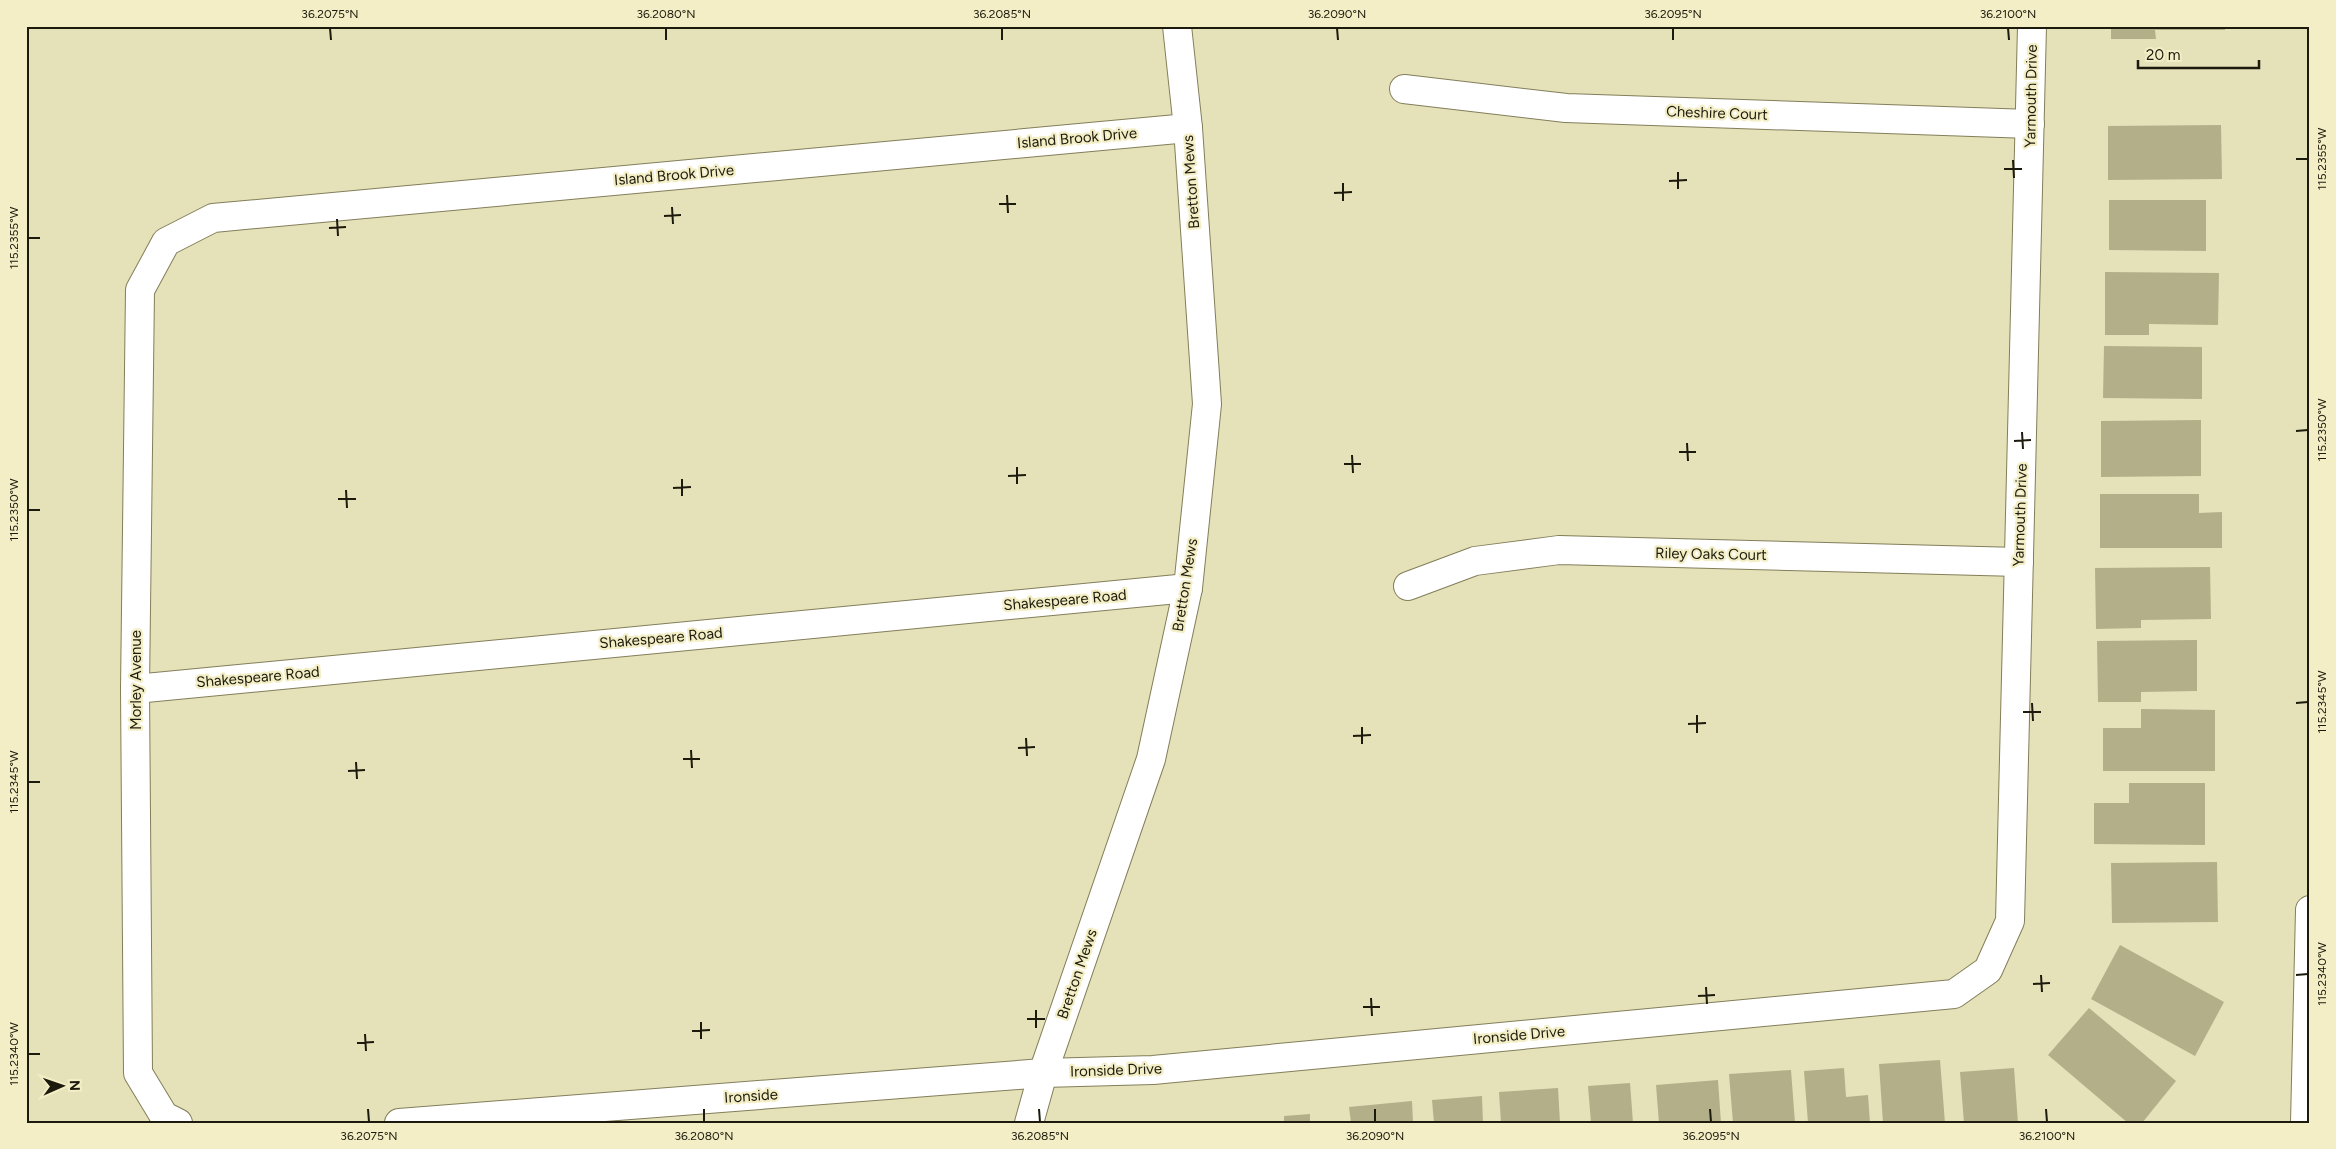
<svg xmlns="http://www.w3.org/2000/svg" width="2336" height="1149" viewBox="0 0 2336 1149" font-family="Figtree,sans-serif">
<rect width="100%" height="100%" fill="#e5e1b9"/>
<g fill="#b3af89">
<path d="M2111 26H2225V30H2155L2156 39H2111Z"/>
<path d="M2221 125 2222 179 2108 180V126Z"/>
<path d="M2109 200H2206V251L2109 250Z"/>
<path d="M2105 272 2219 273 2218 325 2149 324V335H2105Z"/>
<path d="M2104 346 2202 347V399L2103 398Z"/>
<path d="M2201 420V476L2101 477V421Z"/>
<path d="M2100 494H2199V513L2222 512V548H2100Z"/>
<path d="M2210 567 2211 619 2141 620V628L2096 629 2095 568Z"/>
<path d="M2197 640V691L2141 692V702H2098L2097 641Z"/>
<path d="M2141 709 2215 710V771H2103V728H2141Z"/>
<path d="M2129 783H2205V845L2094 844V803H2129Z"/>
<path d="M2217 862 2218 922 2112 923 2111 863Z"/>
<path d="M2120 945 2224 1002 2195 1056 2091 999Z"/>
<path d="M2089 1008 2176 1081 2142 1123H2128L2048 1055Z"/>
<path d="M1940 1060 1945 1123H1883L1879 1064Z"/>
<path d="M1844 1068 1846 1097 1868 1095 1870 1123H1808L1804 1071Z"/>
<path d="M2014 1068 2018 1123H1964L1960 1072Z"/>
<path d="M1791 1070 1795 1123H1733L1729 1074Z"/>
<path d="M1718 1080 1721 1123H1659L1656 1085Z"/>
<path d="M1630 1083 1633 1123H1591L1588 1086Z"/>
<path d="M1558 1088 1560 1123H1501L1499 1092Z"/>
<path d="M1482 1096 1483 1123H1434L1432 1100Z"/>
<path d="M1412 1101 1413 1123H1351L1349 1107Z"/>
<path d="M1310 1114V1123H1284V1116Z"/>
</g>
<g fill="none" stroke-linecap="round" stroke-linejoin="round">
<g stroke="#837e5a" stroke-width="30">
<g id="minor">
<path d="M1404 89 1566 108 2030 124"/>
<path d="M1408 586 1475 561 1559 550 2019 562"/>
<path d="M135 689 1188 588"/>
<path d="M178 1123 164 1116 138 1073 135 689 140 290 166 242 213 218 1188 128"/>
<path d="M399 1123 1043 1073 1153 1070 1954 994 1988 970 2010 921 2032 26"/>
<path d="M1029 1123 1043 1073 1151 759 1188 588 1207 404 1188 128 1177 26"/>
</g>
</g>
<g stroke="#837e5a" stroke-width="30">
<path id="tertiary" d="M2305 1123 2310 910"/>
</g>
<use href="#minor" stroke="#fff" stroke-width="28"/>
<use href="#tertiary" stroke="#fff" stroke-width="28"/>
</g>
<path fill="none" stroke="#1c1a0c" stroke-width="2" d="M330 28 331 40M666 28V40M1002 28V40M1337 28 1338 40M1673 28V40M2008 28 2009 40M2296 159H2308M2013 160 2014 178M2004 169H2022M1678 172V189M1669 181 1687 180M1343 183V201M1334 193 1352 192M1007 195 1008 213M999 204H1016M672 207 673 224M664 216 681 215M337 219 338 236M329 228 346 227M28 238H40M2296 431 2308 430M2022 432 2023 449M2014 441 2031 440M1687 443 1688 461M1679 452H1696M1352 455 1353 473M1344 464H1361M1017 467V484M1008 476 1026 475M682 479V496M673 488 691 487M346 490 347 508M338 499H356M28 510H40M2032 703 2033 721M2296 703 2308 702M2023 712H2041M1697 715V733M1688 724 1706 723M1362 727V744M1353 736 1371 735M1026 738 1027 756M1018 748 1035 747M691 750 692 768M683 759H700M356 762 357 779M348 771 365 770M28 782H40M2041 975 2042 992M2296 975 2308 974M2033 984 2050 983M1706 987 1707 1004M1698 996 1715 995M1371 998 1372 1016M1363 1007H1380M1036 1010V1028M1027 1019H1045M701 1022V1039M692 1031 710 1030M365 1034 366 1051M357 1043 374 1042M28 1054H40M368 1109 369 1122M704 1109V1122M1039 1109 1040 1122M1375 1109V1122M1710 1109 1711 1122M2046 1109 2047 1122"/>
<g text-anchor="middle" stroke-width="4.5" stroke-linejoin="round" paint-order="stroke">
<g font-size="15" fill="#1c1a0c" stroke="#f3eec6">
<text transform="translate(2031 96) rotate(-89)" y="5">Yarmouth Drive</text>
<text transform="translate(1717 113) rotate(2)" y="5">Cheshire Court</text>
<text transform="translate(1077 138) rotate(-5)" y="5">Island Brook Drive</text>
<text transform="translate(674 175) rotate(-5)" y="5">Island Brook Drive</text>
<text transform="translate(1191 182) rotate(-94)" y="5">Bretton Mews</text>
<text transform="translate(2020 515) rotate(-88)" y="5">Yarmouth Drive</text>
<text transform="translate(1711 554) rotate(1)" y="5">Riley Oaks Court</text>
<text transform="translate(1185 585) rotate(-81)" y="5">Bretton Mews</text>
<text transform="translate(1065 600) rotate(-5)" y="5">Shakespeare Road</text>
<text transform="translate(661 638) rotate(-5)" y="5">Shakespeare Road</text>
<text transform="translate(258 677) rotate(-5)" y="5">Shakespeare Road</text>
<text transform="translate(136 680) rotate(-90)" y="5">Morley Avenue</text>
<text transform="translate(1077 974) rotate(-71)" y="5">Bretton Mews</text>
<text transform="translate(1519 1035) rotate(-5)" y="5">Ironside Drive</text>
<text transform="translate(1116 1070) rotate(-2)" y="5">Ironside Drive</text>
<text transform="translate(751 1096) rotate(-4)" y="5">Ironside</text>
</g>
</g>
<rect width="2336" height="1149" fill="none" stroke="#f3eec6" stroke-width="55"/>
<g transform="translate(62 1086) rotate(88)" stroke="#f3eec6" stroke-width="4" paint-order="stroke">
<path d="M0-4L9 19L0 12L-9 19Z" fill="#1c1a0c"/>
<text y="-8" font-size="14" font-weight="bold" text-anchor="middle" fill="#1c1a0c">N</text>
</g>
<path d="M2138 60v8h121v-8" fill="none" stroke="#1c1a0c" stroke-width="2.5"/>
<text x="2146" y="60" font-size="15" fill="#1c1a0c" stroke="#f3eec6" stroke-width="4" paint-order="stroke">20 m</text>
<rect x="28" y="28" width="2280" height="1094" fill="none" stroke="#1c1a0c" stroke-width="2"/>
<g font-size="12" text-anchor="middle" fill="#1c1a0c">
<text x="330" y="18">36.2075°N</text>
<text x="666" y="18">36.2080°N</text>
<text x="1002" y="18">36.2085°N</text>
<text x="1337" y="18">36.2090°N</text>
<text x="1673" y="18">36.2095°N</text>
<text x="2008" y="18">36.2100°N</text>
<text transform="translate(2322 159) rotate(-90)" y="4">115.2355°W</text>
<text transform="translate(14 238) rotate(-90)" y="4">115.2355°W</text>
<text transform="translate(2322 430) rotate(-90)" y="4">115.2350°W</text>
<text transform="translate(14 510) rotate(-90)" y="4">115.2350°W</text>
<text transform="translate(2322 702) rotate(-90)" y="4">115.2345°W</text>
<text transform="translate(14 782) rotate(-90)" y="4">115.2345°W</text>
<text transform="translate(2322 974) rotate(-90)" y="4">115.2340°W</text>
<text transform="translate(14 1054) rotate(-90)" y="4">115.2340°W</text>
<text x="369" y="1140">36.2075°N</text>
<text x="704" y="1140">36.2080°N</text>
<text x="1040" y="1140">36.2085°N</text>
<text x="1375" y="1140">36.2090°N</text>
<text x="1711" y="1140">36.2095°N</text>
<text x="2047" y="1140">36.2100°N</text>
</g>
</svg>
